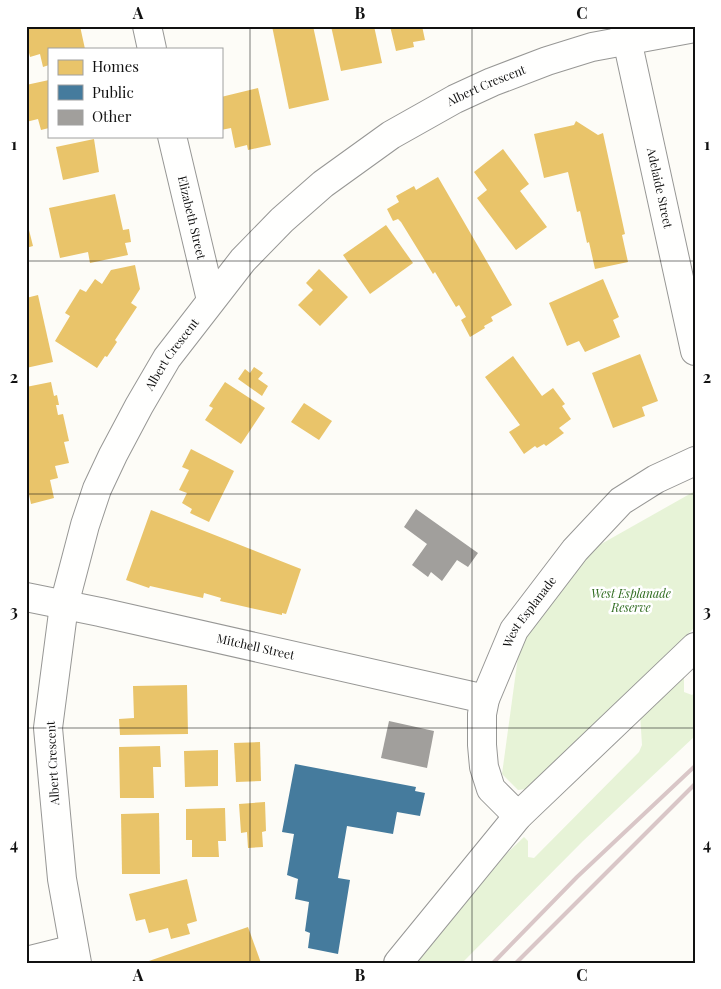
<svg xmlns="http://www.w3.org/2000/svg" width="721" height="989" viewBox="0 0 721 989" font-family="'Playfair Display',serif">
<rect width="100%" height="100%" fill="#fdfcf7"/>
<g fill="#e7f3d7">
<path d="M695 491V627L534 788 518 790 502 774 520 642 587 552Z"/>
<path d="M684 671V692L692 695 695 692V736L583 841 462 963H411L485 874 524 837 528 841V857L534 858 639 752 642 745 640 714Z"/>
</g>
<g fill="#e9c46a">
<path d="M26 26H80L85 49H49V65L43 67 40 54 30 57 26 40Z"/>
<path d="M272 26H313L329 100 289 109Z"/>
<path d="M331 26H374L382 63 341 71Z"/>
<path d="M390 26H422L425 40 413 42 414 47 396 51Z"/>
<path d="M49 80V128L41 130 38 119 26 122V85Z"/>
<path d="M258 88 271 145 248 150 247 145 235 148 231 128 221 130V97Z"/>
<path d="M576 121 598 135 603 133 625 234 622 235 628 262 595 269 589 242 587 243 580 211 577 212 568 172 544 178 534 134 574 125Z"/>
<path d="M94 139 99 172 63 180 56 147Z"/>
<path d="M503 149 529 184 520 191 547 227 516 250 477 198 487 190 474 172Z"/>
<path d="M438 177 512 305 491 317 493 321 484 326 485 328 470 337 461 320 466 317 459 305 456 307 435 272 433 274 401 222 398 219 393 221 387 209 399 202 396 196 414 186 416 190Z"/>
<path d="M115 194 123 230 129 229 131 242 125 243 128 255 90 263 88 252 60 258 49 208Z"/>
<path d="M26 218 33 246 26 248Z"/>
<path d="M386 225 413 263 370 294 343 255Z"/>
<path d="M135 265 140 289 131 303 137 307 115 340 117 342 107 357 105 356 97 368 55 341 70 316 65 313 80 289 86 292 95 279 102 284 111 270Z"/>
<path d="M319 269 348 297 320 326 298 305 313 290 306 283Z"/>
<path d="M603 279 619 317 613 320 620 337 585 352 579 341 567 346 549 303Z"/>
<path d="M38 295 53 362 26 368V298Z"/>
<path d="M640 354 658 401 642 407 645 416 613 428 592 373Z"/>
<path d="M513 356 542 396 553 388 565 404 562 406 571 419 559 428 564 433 546 446 544 444 537 448 535 446 524 454 509 432 520 425 485 377Z"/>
<path d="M254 367 263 373 258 379 268 386 262 396 238 379 245 369 250 373Z"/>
<path d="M51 382 54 396 57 395 59 405H56L58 415 63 414 69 441 64 442 69 463 55 466 58 478 50 480 54 498 31 504 26 480V387Z"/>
<path d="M225 382 265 408 241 444 205 420 213 408 209 406Z"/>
<path d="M304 403 332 421 319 440 291 422Z"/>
<path d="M191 449 234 471 209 522 190 513 192 509 182 503 187 493 179 490 189 470 182 467Z"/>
<path d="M151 510 301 569 286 614 282 613V615L220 601 221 598 204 593 203 598 150 586 149 588 126 580Z"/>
<path d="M187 685 188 734 120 735 119 719 134 718 133 686Z"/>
<path d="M260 742 261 781 236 782 234 743Z"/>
<path d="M160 746 161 767H153L154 798H120L119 747Z"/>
<path d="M218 750V786L185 787 184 751Z"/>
<path d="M265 802 266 831 262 832 263 847 248 848 247 832 241 833 239 804Z"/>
<path d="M225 808 226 841H218L219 857H192V840H186V809Z"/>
<path d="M159 813 160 874H122L121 814Z"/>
<path d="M187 879 197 921 187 924 190 934 171 939 168 928 149 933 145 919 136 921 129 894Z"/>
<path d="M248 927 261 963H146V962Z"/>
</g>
<path fill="#457b9d" d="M295 764 416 787 415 791 425 793 420 816 397 812 393 834 347 826 338 878 350 880 338 954 308 948 310 933 305 931 309 902 295 899 298 879 287 875 294 834 282 832Z"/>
<g fill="#a19f9c">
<path d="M416 509 478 553 468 567 457 560 442 581 431 572 428 577 412 565 427 544 404 527Z"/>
<path d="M389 721 434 731 427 768 381 758Z"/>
</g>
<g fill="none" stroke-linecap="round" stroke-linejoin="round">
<g stroke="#979795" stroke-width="30">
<g id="minor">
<path d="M147 26 152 49"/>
<path id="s1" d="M624 26 695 351"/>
<path id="s2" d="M172 136 211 300"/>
<path id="s3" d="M26 597 100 612 485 699"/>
<path id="s4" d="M518 816 491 789 484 767 482 745V714L485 699 514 630 575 550 621 501 656 479 695 461"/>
<path d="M26 961 74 949"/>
<path id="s5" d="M77 963 62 879 48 728 64 605 85 525 97 489 113 455 139 406 167 358 243 260 282 220 323 184 391 135 455 99 492 82 547 61 592 47 695 28"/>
<path d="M398 963 518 816 695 647"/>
</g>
</g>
<use href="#minor" stroke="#fffffe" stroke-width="28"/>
<g stroke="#d9c6c7" stroke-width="4">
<path d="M493 963 577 877 695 766"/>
<path d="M516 963 695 784"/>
</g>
</g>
<path fill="none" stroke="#111" stroke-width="1" stroke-opacity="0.55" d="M250 26V963M472 26V963M26 261H695M26 494H695M26 728H695"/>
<g text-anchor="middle" stroke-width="5" stroke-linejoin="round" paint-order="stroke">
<g font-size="12" fill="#111" stroke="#fff">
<text dy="4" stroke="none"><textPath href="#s5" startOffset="1056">Albert Crescent</textPath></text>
<text dy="4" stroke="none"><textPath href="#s1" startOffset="166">Adelaide Street</textPath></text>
<text dy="4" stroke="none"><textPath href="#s2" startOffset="84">Elizabeth Street</textPath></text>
<text dy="4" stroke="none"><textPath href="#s5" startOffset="636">Albert Crescent</textPath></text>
<text dy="4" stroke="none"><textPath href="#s4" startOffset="228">West Esplanade</textPath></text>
<text dy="4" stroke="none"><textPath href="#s3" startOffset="235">Mitchell Street</textPath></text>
<text transform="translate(53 763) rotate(-93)" y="4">Albert Crescent</text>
</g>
<g font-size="12" font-style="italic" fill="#2f6b1f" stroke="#fff">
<text x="631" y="598">West Esplanade<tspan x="631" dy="14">Reserve</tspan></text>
</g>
</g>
<rect width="721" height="989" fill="none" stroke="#ffffff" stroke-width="55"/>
<rect x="48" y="48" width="175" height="90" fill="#ffffff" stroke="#a0a0a0"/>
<rect x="58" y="60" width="25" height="15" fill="#e9c46a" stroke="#a0a0a0"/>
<text x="92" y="72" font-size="15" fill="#111111">Homes</text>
<rect x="58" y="85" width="25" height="15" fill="#457b9d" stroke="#a0a0a0"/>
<text x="92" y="98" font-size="15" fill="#111111">Public</text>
<rect x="58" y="110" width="25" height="15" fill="#a19f9c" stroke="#a0a0a0"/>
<text x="92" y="122" font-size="15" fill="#111111">Other</text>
<rect x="28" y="28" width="666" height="934" fill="none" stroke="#111" stroke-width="2"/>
<g font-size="16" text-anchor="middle" font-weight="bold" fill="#111">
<text x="138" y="19">A</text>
<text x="360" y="19">B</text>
<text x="582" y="19">C</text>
<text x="14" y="150">1</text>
<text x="707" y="150">1</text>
<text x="14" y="383">2</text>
<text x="707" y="383">2</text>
<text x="14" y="617">3</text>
<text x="707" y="617">3</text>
<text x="14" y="850">4</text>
<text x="707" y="850">4</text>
<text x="138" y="981">A</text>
<text x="360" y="981">B</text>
<text x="582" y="981">C</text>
</g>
</svg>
